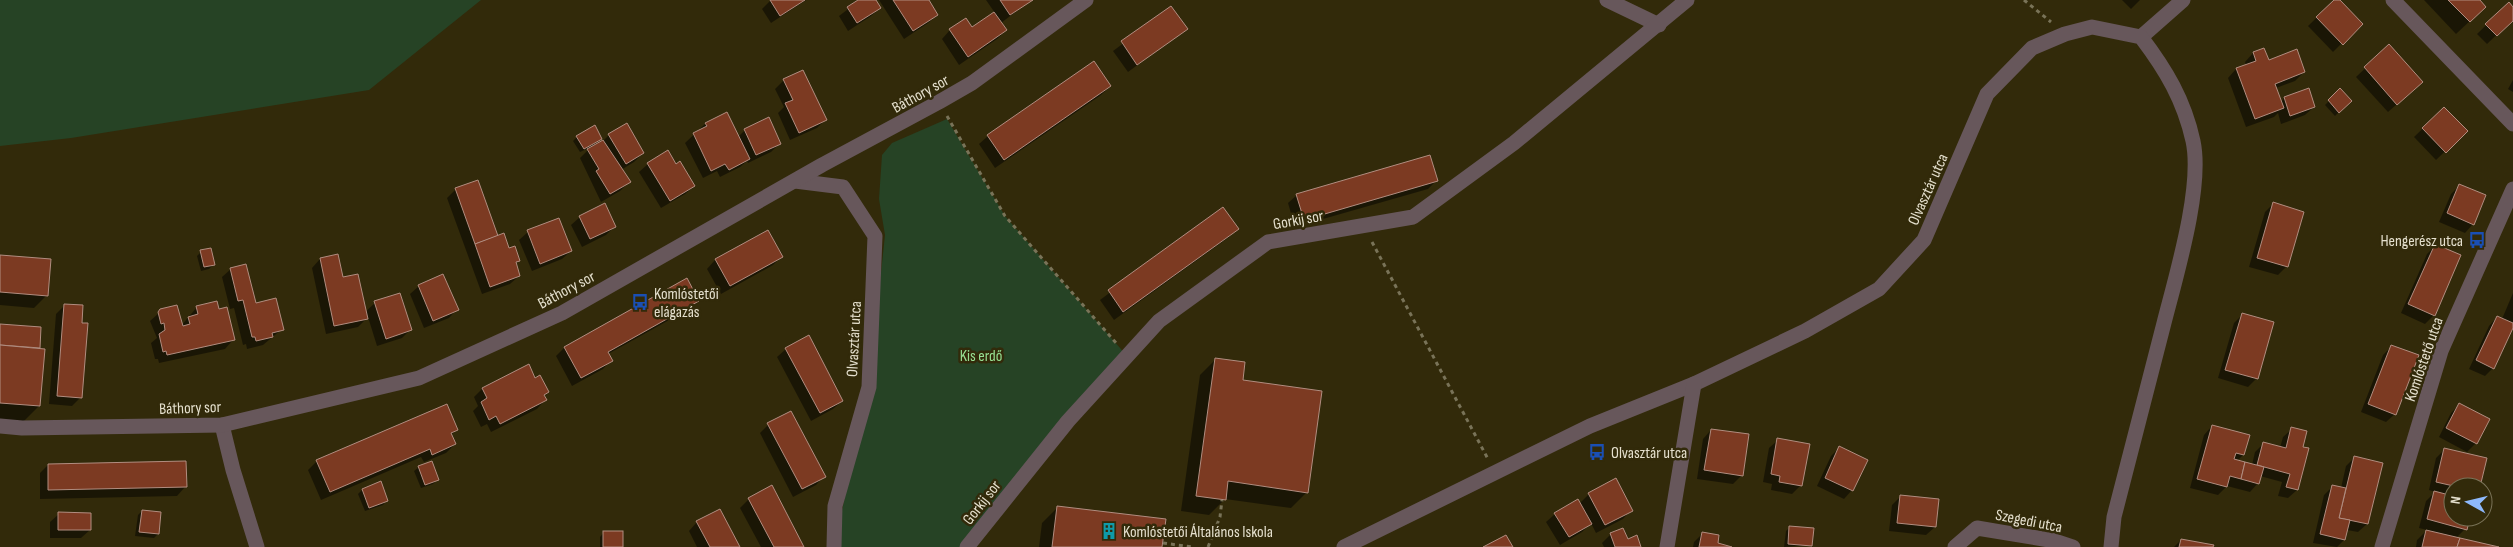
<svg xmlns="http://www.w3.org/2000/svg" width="2513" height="547" viewBox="0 0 2513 547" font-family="'Sofia Sans Condensed',sans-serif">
<rect width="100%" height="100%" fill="#322a0a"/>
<g fill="#264325">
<path d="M0 0H481L369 90 71 138 0 146Z"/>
<path d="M947 119 1005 216 1127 356 967 547H834L869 387 885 235 879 199 882 155 892 143Z"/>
</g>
<g fill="#0007">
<path d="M771 0H806L771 23 762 9Z"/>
<path d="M860 0H875L880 8 871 16 848 31 839 16Z"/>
<path d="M879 0H927L937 15 928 23 904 39Z"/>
<path d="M986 0H1031L1001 23 1006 30 997 39 959 65 942 39 950 30 972 29 995 13Z"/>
<path d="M2122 0H2140L2131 9Z"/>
<path d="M2335 0 2361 24 2333 52 2308 26Z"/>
<path d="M2424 0H2478L2472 19 2456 34Z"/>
<path d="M2508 4 2513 8V19L2487 44 2477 34Z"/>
<path d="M1171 8 1186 29 1128 72 1113 51Z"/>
<path d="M2389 46 2413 90 2388 112 2356 77Z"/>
<path d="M2263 50 2268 61 2304 72 2295 81 2276 88 2281 102 2284 98 2308 90 2314 107 2305 115 2281 124 2278 113 2274 117 2246 127 2228 78 2236 69 2246 65 2245 62 2253 53Z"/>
<path d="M784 80 826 119 817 128 790 140 778 113 784 107 775 89Z"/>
<path d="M2513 80V92L2508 89Z"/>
<path d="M1110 86 1101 95 995 168 979 144 988 136Z"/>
<path d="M2340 90 2350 101 2335 116 2325 105Z"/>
<path d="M2444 108 2466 131 2436 160 2414 137Z"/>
<path d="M705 124 738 137 745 130 780 143 771 152 748 163 747 161 740 167 720 177 717 171 703 178 685 143Z"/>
<path d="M609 135 643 153 634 162 621 170 629 182 620 191 601 202 580 158 591 147 580 152 573 141 577 137 601 138 593 146 601 143Z"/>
<path d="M648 164 675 165 694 186 685 194 661 208 639 172Z"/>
<path d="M1436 181 1428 189 1295 227 1288 203 1297 195Z"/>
<path d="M2460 185 2473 224 2465 233 2439 222 2451 194Z"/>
<path d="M456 189 519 260 515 264 519 276 510 284 482 294 447 198Z"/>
<path d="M2273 204 2287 266 2278 275 2249 267 2265 212Z"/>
<path d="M1223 208 1238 228 1229 237 1114 320 1100 300Z"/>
<path d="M580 217 615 226 606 235 582 247 571 225Z"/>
<path d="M558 219 571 251 562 259 532 271 519 240 528 232Z"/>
<path d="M767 231 782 256 773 265 721 294 707 269 715 260Z"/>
<path d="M2436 245 2434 315 2425 324 2401 313 2427 254Z"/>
<path d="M201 252 213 265 209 269 201 271 197 256Z"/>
<path d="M0 256 47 295 34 308 0 305Z"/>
<path d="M337 256 342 279 365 312 375 303 410 330 402 338 377 346 368 317 358 327 326 334 312 268 320 259Z"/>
<path d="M231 269 255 304 282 329 263 345 247 349 246 344 243 345 234 308 230 309 222 277Z"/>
<path d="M686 280 698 300 689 309 608 354 611 360 603 369 572 386 556 356 564 348Z"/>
<path d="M419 286 457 309 449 318 424 328 410 294Z"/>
<path d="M2513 293V328L2493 368 2485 376 2469 369 2489 326 2497 317 2502 319Z"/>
<path d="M65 305 81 397 72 406 49 404 56 314Z"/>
<path d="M197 307 218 311 233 340 225 349 159 363 158 359H155L151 343 157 338 150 321 159 313 181 326Z"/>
<path d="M2243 314 2273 323 2256 379 2248 387 2218 378 2234 323Z"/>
<path d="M0 325 40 328 37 350 39 406 23 422 0 420Z"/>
<path d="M2392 346 2395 414 2386 422 2361 412 2383 355Z"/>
<path d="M786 349 842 401 833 409 811 421 777 357Z"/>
<path d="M1216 359 1307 492 1291 508 1225 499 1209 515 1181 511 1200 375Z"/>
<path d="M535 379 548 392 543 396 545 400 537 409 491 432 487 424 481 427 473 411 478 406 474 397 482 389Z"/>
<path d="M2459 405 2476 443 2467 452 2439 437 2451 413Z"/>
<path d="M768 425 824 476 816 485 793 497 760 433Z"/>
<path d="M2212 426 2243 455 2237 461 2252 465 2255 452 2264 443 2280 448 2283 437 2292 429 2301 448 2308 449 2297 490 2288 498 2278 496 2282 482 2260 476 2258 483 2250 492 2227 486 2218 495 2190 488 2204 435Z"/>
<path d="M456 430 451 435 455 444 446 453 424 462 421 457 321 500 308 470 317 461Z"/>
<path d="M1711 430 1742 475 1733 484 1697 479 1703 439Z"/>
<path d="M1778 440 1801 485 1792 494 1771 490 1772 484 1763 482 1769 448Z"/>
<path d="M1839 448 1852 490 1844 499 1817 486 1831 456Z"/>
<path d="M2445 449 2479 487H2453V517H2469L2465 529 2456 538 2495 547H2416L2417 540 2427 530 2419 528 2426 501 2435 492 2429 490 2436 458Z"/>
<path d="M2355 457 2381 464 2367 524 2358 532 2347 530 2344 540 2337 547 2313 543 2324 495 2333 486 2341 488 2346 466Z"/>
<path d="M48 465 185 487 177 496 40 499V473Z"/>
<path d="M419 467 437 480 433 484 421 488 414 471Z"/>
<path d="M362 490 387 500 383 505 365 511 358 494Z"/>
<path d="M1589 494 1631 510 1623 519 1596 533 1591 523 1582 532 1560 545 1546 522 1555 514 1579 504Z"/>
<path d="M1901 496 1935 527 1926 535 1889 531 1892 505Z"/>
<path d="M749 499 803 547H761L740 508Z"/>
<path d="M1058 507 1161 547H1039L1042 523Z"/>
<path d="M142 511 158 534 154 538 135 536 138 515Z"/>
<path d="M59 514 90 530 81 538H50V522Z"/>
<path d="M697 522 739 547H697L689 531Z"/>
<path d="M1790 527 1811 545 1784 547 1786 531Z"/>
<path d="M604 532 622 547H600V537Z"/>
<path d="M1703 533 1717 544 1730 547H1693L1694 542Z"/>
<path d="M1611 534 1627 541 1640 547H1604L1602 543Z"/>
<path d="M2181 540 2212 547H2174Z"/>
</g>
<g fill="#7c3a22" stroke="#b18d80">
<path d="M770 0H805L780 16Z"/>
<path d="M858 0H876L881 8 857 23 847 7Z"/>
<path d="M893 0H929L938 15 913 31Z"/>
<path d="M1000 0H1033L1010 15Z"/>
<path d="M2334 0H2340L2363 24 2343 45 2316 17Z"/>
<path d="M2448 0H2480L2486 7 2470 22Z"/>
<path d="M2509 2 2513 7V21L2497 36 2485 24Z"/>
<path d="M1171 6 1188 29 1137 65 1121 41Z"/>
<path d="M994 12 1007 30 968 57 949 29 966 18 972 27Z"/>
<path d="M2389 44 2423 82 2397 105 2364 67Z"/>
<path d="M2264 48 2269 60 2297 49 2305 72 2275 84 2284 108 2255 119 2236 68 2256 61 2253 52Z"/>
<path d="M1094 61 1111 86 1004 160 987 135Z"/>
<path d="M803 70 827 120 799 133 785 103 793 100 783 79Z"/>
<path d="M2309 88 2315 107 2290 116 2284 97Z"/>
<path d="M2340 88 2352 101 2339 113 2328 100Z"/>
<path d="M2444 107 2468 131 2446 153 2422 128Z"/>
<path d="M727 112 750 159 729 170 725 164 711 171 693 133 707 126 705 123Z"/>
<path d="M769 117 781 144 756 155 744 129Z"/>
<path d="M627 123 644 153 626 164 608 134Z"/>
<path d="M595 125 602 139 584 149 576 136Z"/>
<path d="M603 140 631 182 610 194 596 171 599 169 587 149Z"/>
<path d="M668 150 676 164 680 161 695 186 670 201 647 163Z"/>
<path d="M1430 155 1438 181 1304 220 1296 194Z"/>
<path d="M478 180 498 236 475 244 455 188Z"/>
<path d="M2459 184 2486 195 2474 225 2447 213Z"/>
<path d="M2273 202 2304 212 2288 267 2257 258Z"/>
<path d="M605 203 616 227 590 239 579 216Z"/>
<path d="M1223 207 1239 229 1123 312 1108 290Z"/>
<path d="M559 218 572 251 540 264 527 230Z"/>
<path d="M768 230 783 257 730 286 715 259Z"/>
<path d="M504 233 509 248 515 246 520 261 516 262 520 276 490 287 475 244Z"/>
<path d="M2435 244 2461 255 2435 316 2408 304Z"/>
<path d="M211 248 215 265 204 267 200 250Z"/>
<path d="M338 254 343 277 358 274 368 319 334 326 320 258Z"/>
<path d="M0 255 51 259 48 296 0 292Z"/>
<path d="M246 264 256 303 276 298 284 330 272 333 273 337 256 341 255 337H252L243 300 238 301 230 268Z"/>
<path d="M443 274 459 310 433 321 418 285Z"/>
<path d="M687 278 699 301 608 352 613 361 581 378 564 347Z"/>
<path d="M400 293 412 330 386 339 374 301Z"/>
<path d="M217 301 219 309 227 307 235 340 167 355 166 351 163 352 159 334 165 330 164 323 161 324 158 312 160 309 177 305 183 326 190 324 188 317 198 314 196 306Z"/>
<path d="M64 304 83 305 82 323H88L82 398 57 396Z"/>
<path d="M2242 313 2274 322 2258 379 2225 370Z"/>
<path d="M2497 316 2513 323V328L2494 369 2476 360Z"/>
<path d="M0 324 41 327 40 348 0 345Z"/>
<path d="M809 335 843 401 820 413 785 348Z"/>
<path d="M0 345 45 349 40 406 0 403Z"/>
<path d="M2391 345 2419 355 2396 415 2368 404Z"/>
<path d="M1215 358 1245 362 1243 380 1322 391 1308 493 1228 481 1226 500 1196 496Z"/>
<path d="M529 364 535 378 540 375 549 392 544 395 547 400 500 424 496 416 489 420 481 402 487 398 482 388Z"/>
<path d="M2459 403 2490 419 2477 444 2446 428Z"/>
<path d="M447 404 458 430 451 433 456 444 432 455 430 449 330 492 316 460Z"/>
<path d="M791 411 826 477 802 489 767 423Z"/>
<path d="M2212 425 2250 435 2244 455 2236 453 2234 459 2245 462 2241 479 2230 476 2227 487 2197 479Z"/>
<path d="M2291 427 2307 431 2303 447 2309 448 2298 490 2286 487 2290 474 2257 465 2263 442 2286 448Z"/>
<path d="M1711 429 1749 434 1743 476 1704 470Z"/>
<path d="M1777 438 1810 444 1802 486 1779 482 1780 476 1771 474Z"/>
<path d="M1839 446 1868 460 1853 491 1825 478Z"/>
<path d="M2444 448 2487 458 2480 487H2458L2436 482Z"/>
<path d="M2354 456 2383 463 2368 524 2339 518Z"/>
<path d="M186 461 187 487 48 490V464Z"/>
<path d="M432 461 439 480 425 485 418 466Z"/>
<path d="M2245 462 2264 467 2259 484 2241 479Z"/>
<path d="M1616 478 1633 511 1605 525 1588 493Z"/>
<path d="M381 481 388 501 369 508 362 489Z"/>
<path d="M772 485 804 547H774L748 498Z"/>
<path d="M2332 485 2346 488 2339 518 2350 520 2345 540 2320 534Z"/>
<path d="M2434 491 2453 496V517H2470L2467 530 2427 519Z"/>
<path d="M1900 495 1939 499 1936 527 1897 523Z"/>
<path d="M1578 499 1592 524 1569 537 1554 513Z"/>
<path d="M1057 506 1166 519 1162 547H1052Z"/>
<path d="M720 509 740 547H710L696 521Z"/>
<path d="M142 510 161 512 159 534 139 532Z"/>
<path d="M58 512 91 513V530H58Z"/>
<path d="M1789 526 1814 528 1812 546 1788 544Z"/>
<path d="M1623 528 1628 539 1637 535 1641 547H1615L1610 533Z"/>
<path d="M2426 530 2460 538 2457 547H2422Z"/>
<rect x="603" y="531" width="20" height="16"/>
<path d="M1702 532 1719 535 1718 543 1732 547H1699Z"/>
<path d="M1506 535 1513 547H1483Z"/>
<path d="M2460 538 2499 547H2457Z"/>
<path d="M2181 539 2214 545 2213 547H2179Z"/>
</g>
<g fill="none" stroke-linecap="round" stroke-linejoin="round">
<g stroke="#797358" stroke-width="3" stroke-dasharray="4 4" stroke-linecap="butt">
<path d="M2024 0 2051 22"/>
<path d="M947 116 1005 216 1117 344"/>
<path d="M1372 242 1488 459"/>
<path d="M1163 543 1192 547"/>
<path d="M1208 547 1220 517 1222 500"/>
</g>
<g stroke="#67575b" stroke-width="15">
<path d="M1607 0 1659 25"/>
<path d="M2393 0 2513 124"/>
<path d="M2141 37 2183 0"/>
<path d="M795 181 843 187 875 236 869 387 835 506 834 547"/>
<path d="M222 425 233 470 257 547"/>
<path d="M0 426 22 428 222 425 419 378 562 313 822 165 939 102 972 83 1086 0"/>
<path d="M967 547 1068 421 1159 321 1268 242 1413 217 1514 143 1687 0"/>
<path d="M1344 547 1590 426 1694 384 1805 331 1879 289 1924 240 1987 94 2032 48 2065 34 2092 27 2141 37C2166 70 2184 100 2193 141 2203 187 2176 276 2164 323 2147 388 2131 452 2114 517L2111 547"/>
<path d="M1667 547 1694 384"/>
<path d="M1955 547 1977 528 2055 541 2073 547"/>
<path d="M2382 547 2441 351 2513 189"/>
</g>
</g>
<defs>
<g id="bus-bare" transform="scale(1.35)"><path d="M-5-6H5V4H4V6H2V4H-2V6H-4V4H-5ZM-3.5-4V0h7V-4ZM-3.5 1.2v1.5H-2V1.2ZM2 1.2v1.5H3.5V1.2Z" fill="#1a4fb4" stroke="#322a0a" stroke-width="2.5" paint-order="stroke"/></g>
<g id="building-bare" transform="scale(1.35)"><path d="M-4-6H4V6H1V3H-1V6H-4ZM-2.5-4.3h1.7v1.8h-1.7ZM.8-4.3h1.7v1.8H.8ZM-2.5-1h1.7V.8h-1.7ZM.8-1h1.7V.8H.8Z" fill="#0f9aa8" stroke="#322a0a" stroke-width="2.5" paint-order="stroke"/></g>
</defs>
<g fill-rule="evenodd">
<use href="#bus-bare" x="2477" y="240"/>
<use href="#bus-bare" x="640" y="302"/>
<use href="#bus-bare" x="1597" y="452"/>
<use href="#building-bare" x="1109" y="531"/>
</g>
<g text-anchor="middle" stroke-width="5" stroke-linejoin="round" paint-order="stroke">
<g font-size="16" fill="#e5e0ce" stroke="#322a0a">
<text transform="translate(920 93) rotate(-29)" y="6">Báthory sor</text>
<text transform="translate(1927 189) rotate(-66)" y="6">Olvasztár utca</text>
<text transform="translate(1298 219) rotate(-10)" y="6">Gorkij sor</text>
<text transform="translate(566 289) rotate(-28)" y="6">Báthory sor</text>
<text transform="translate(853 339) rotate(-87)" y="6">Olvasztár utca</text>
<text transform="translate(2423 359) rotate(-71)" y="6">Komlóstető utca</text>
<text transform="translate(190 407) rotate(-2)" y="6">Báthory sor</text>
<text transform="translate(981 502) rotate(-52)" y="6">Gorkij sor</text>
<text transform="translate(2029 520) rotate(11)" y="6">Szegedi utca</text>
</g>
<g font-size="16" fill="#e5e0ce" stroke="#322a0a" text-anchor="start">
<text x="2463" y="246" text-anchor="end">Hengerész utca</text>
<text x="654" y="299">Komlóstetői<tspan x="654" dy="18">elágazás</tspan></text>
<text x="1611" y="458">Olvasztár utca</text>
<text x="1123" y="537">Komlóstetői Általános Iskola</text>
</g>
<g font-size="16" fill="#97e194" stroke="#322a0a">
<text x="981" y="361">Kis erdő</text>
</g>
</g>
<g transform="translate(2468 502) rotate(278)"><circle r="24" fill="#322a0a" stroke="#7a7358"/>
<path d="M0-4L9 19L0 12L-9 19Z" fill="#8eb9fc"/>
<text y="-8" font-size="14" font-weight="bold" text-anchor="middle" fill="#e5e0ce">N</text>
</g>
</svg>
